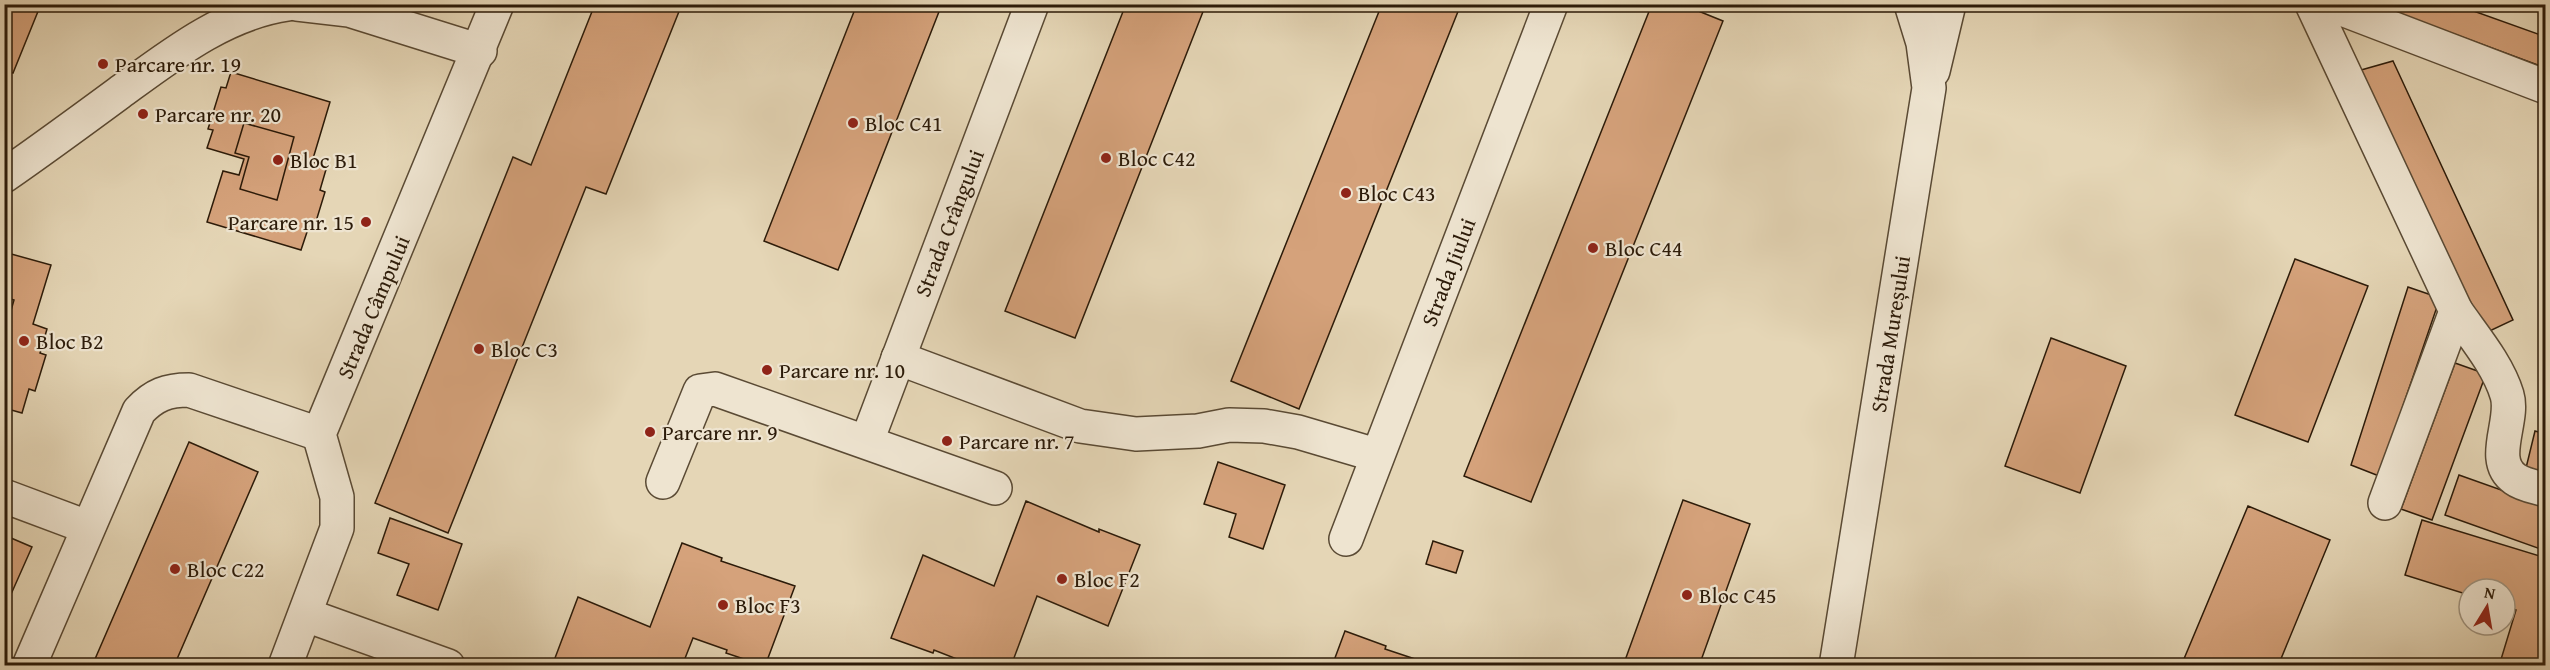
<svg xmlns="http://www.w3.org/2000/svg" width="2550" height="670" viewBox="0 0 2550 670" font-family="'Gentium Book Plus',serif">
<rect width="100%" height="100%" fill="#e5d6b6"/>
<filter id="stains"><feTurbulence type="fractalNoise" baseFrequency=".00333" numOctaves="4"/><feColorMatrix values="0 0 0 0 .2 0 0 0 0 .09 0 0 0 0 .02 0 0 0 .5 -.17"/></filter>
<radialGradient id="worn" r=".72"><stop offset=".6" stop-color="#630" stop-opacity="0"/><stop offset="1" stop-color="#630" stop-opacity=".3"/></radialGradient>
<g fill="#d5a27b" stroke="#2c1b09" stroke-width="1.5">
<path d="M4 4H41L13 73 4 70Z"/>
<path d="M595 4H682L606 194 586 187 448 533 375 503 513 157 531 165Z"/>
<path d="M857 4H942L838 270 764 241Z"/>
<path d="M1126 4H1206L1075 338 1005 311Z"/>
<path d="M1382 4H1461L1299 409 1231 381Z"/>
<path d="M1652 4H1681L1723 21 1531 502 1464 476Z"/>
<path d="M2373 4H2454L2546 37V68Z"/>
<path d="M2393 61 2513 320 2479 336 2354 72Z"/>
<path d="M231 72 330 102 312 162 327 166 320 190 325 192 314 228 309 226 301 250 207 222 223 171 239 175 244 159 207 148 213 130 208 129 221 87 226 88Z"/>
<path d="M244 123 294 137 277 200 240 189 249 157 235 153Z"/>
<path d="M4 252 51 265 33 324 47 329 40 353 46 355 35 391 29 389 22 413 4 408Z"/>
<path d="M2295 259 2368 286 2308 442 2235 415Z"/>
<path d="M2408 287 2440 298 2379 476 2351 465Z"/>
<path d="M4 297 14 300 4 335Z"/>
<path d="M2051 338 2126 366 2080 493 2005 466Z"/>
<path d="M2455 363 2486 374 2432 520 2401 509Z"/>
<path d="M2535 431 2546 434V474L2526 468Z"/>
<path d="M189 442 258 472 174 666H92Z"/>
<path d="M1218 462 1285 485 1263 549 1229 537 1236 514 1204 504Z"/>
<path d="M2459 475 2546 506V551L2445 515Z"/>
<path d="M1683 500 1750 524 1699 666H1623Z"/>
<path d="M1026 501 1099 532V529L1140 545 1108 626 1037 596 1011 666H967V663L934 650 933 653 891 638 923 555 994 586Z"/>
<path d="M2248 506 2330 540 2278 666H2181Z"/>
<path d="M390 518 462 544 438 610 397 595 409 564 378 553Z"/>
<path d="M2422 520 2546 558 2543 666H2499L2516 610 2505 606V589H2469V595L2405 575Z"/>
<path d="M4 535 32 547 4 610Z"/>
<path d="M1433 541 1463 551 1456 573 1426 564Z"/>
<path d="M682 543 722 558 721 561 795 586 765 666 726 653 727 650 693 638 682 666H552L578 597 650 627Z"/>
<path d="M1345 631 1386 646 1385 649 1436 666H1332Z"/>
</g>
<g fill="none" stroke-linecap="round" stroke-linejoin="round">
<g stroke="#5a4a34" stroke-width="36">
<g id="minor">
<path d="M297 4 349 10 480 51"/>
<path d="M2312 4 2456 311 2385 503"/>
<path d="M2329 4 2546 87"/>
<path d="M1933 71 1949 4"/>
<path d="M4 176C43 149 81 121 119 93 171 55 224 13 288 4"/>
<path d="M2456 311C2474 337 2498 365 2507 395 2515 421 2488 460 2515 479 2523 485 2536 487 2546 490"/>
<path d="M898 358 1080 426 1136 434 1198 431 1229 425 1264 426 1298 432 1376 455"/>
<path d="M867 441 1032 4"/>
<path d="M663 482 700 391 715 389 995 488"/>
<path d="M4 496 87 527"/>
<path d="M1346 539 1551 4"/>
<path d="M306 615 448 666"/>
<path d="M29 666 139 411C154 395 167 390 189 390L319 434"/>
<path d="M285 666 337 528V497L319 434 497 4"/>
<path d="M1836 666 1929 88 1923 43 1911 4"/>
</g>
</g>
<use href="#minor" stroke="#eee4d0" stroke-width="33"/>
</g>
<g fill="#8f2418" stroke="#eee4d0" stroke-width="2">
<circle cx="103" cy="64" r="6"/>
<circle cx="143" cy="114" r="6"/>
<circle cx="853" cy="123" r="6"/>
<circle cx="1106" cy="158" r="6"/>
<circle cx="278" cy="160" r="6"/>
<circle cx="1346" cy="193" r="6"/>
<circle cx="366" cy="222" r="6"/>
<circle cx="1593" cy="248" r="6"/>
<circle cx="24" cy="341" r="6"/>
<circle cx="479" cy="349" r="6"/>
<circle cx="767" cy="370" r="6"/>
<circle cx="650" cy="432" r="6"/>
<circle cx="947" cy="441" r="6"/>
<circle cx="175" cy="569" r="6"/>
<circle cx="1062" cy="579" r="6"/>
<circle cx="1687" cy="595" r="6"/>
<circle cx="723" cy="605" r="6"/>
</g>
<g text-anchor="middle" stroke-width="4.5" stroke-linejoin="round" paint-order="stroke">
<g font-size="22" fill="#2c1b09" stroke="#eee4d0" text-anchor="start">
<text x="115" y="72">Parcare nr. 19</text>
<text x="155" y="122">Parcare nr. 20</text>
<text x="865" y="131">Bloc C41</text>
<text x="1118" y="166">Bloc C42</text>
<text x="290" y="168">Bloc B1</text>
<text x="1358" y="201">Bloc C43</text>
<text x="354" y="230" text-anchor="end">Parcare nr. 15</text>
<text x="1605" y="256">Bloc C44</text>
<text x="36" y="349">Bloc B2</text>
<text x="491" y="357">Bloc C3</text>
<text x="779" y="378">Parcare nr. 10</text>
<text x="662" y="440">Parcare nr. 9</text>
<text x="959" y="449">Parcare nr. 7</text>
<text x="187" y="577">Bloc C22</text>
<text x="1074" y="587">Bloc F2</text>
<text x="1699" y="603">Bloc C45</text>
<text x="735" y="613">Bloc F3</text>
</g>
<g font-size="22" fill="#2c1b09" stroke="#eee4d0">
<text transform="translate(949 223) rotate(-69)" y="8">Strada Crângului</text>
<text transform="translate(1448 272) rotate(-69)" y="8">Strada Jiului</text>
<text transform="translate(373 307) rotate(-67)" y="8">Strada Câmpului</text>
<text transform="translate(1890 334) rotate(-81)" y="8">Strada Mureșului</text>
</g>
</g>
<rect width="2550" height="670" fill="none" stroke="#e5d6b6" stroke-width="24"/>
<rect x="6" y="6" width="2538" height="658" fill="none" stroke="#2c1b09" stroke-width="3"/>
<rect x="12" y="12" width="2526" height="646" fill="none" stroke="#2c1b09" stroke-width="1.5"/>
<g transform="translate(2487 607) rotate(11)"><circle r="28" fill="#eee4d0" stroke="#a09480" stroke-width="1.5"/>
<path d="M0-4.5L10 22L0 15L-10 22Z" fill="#8f2418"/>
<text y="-9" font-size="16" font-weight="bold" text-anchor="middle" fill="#2c1b09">N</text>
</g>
<rect width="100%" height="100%" filter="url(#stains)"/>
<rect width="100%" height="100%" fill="url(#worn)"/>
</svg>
